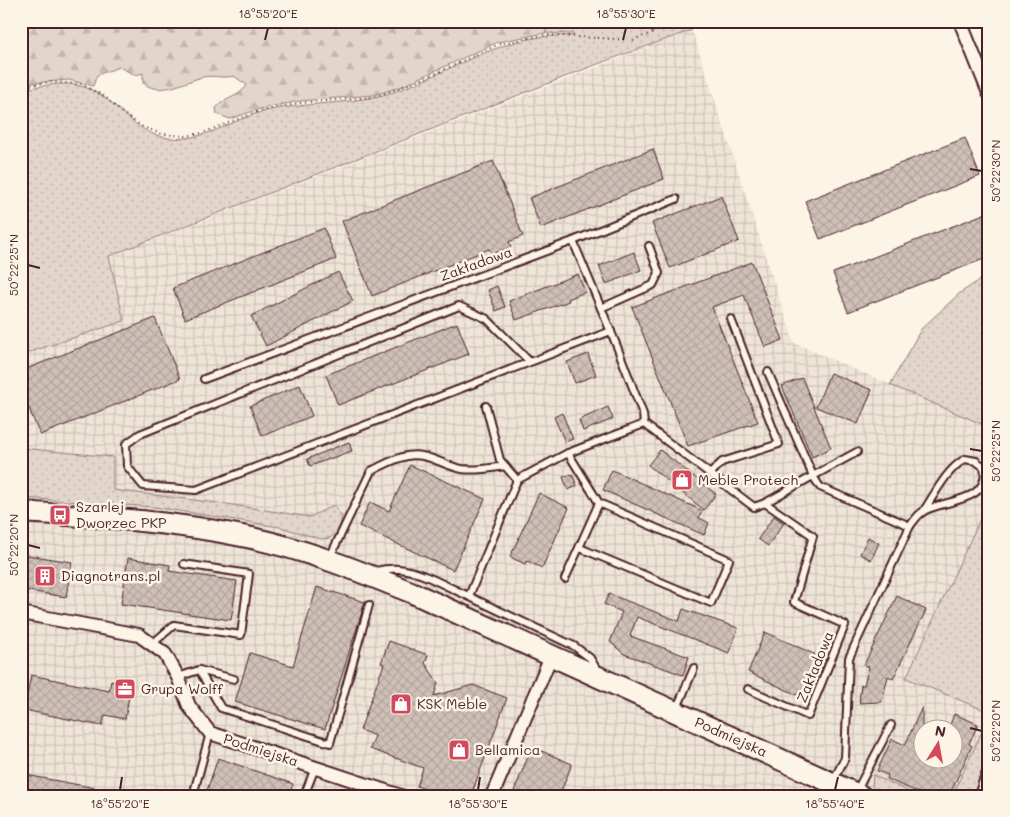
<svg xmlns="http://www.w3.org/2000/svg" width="1010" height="817" viewBox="0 0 1010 817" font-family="Mali,sans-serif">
<defs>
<pattern id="industrial-grid" width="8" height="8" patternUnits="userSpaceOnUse" patternTransform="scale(1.25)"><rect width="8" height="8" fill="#eee5d7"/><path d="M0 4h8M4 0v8" fill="none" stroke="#cec4b9"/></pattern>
<pattern id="grass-dots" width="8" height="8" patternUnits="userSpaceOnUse" patternTransform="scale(1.25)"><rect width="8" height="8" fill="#e2d5ca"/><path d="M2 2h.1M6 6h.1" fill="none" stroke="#c3b6ae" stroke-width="1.8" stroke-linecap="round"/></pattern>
<pattern id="forest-firs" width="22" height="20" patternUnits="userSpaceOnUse" patternTransform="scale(1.25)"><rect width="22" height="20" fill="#e2d5ca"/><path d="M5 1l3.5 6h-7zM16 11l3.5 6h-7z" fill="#c3b6ae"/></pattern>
<pattern id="building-cross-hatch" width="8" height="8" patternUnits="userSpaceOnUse" patternTransform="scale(1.25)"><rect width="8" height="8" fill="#cfc0b7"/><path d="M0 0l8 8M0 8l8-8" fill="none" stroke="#b3a59e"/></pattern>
</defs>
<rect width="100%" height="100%" fill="#fcf5e5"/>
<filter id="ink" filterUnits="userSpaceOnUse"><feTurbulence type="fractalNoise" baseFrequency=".02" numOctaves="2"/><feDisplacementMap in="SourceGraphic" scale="10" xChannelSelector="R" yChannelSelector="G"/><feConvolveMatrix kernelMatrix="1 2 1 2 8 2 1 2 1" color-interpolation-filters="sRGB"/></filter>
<g filter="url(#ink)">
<path fill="url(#industrial-grid)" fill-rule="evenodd" d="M692 30 794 343 989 427V500L906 677 989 712V717L952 796H919L874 775 872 786 877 796H21V355L124 321 109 257ZM922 730H952V760H922Z"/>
<g fill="url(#grass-dots)" stroke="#967a7a">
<path d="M548 21H685L692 30 603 62 109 256 124 321 21 355V90C41 86 62 81 81 86 122 97 133 144 186 138 213 135 236 119 261 112 307 101 355 106 399 90 457 69 508 31 574 36L573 34 545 33 549 25Z"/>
<path d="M989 274V427L890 385 921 329 960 293Z"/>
<path d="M21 448 113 457V490L226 504 310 517 334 505 342 517 339 530 330 538 321 539 280 527 154 507 21 498Z"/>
<path d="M989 500V712L906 678Z"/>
<path d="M986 723 989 724V749L973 796H952Z"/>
<path d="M873 775 919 796H877L872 786Z"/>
</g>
<path fill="url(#forest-firs)" stroke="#967a7a" d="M21 21H548L549 25 545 33 498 42 398 88 374 95 300 101 259 109 230 119 217 114 216 108C225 97 239 98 247 85L234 76C223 79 210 74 199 78 182 83 160 96 143 83V73L136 75 119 67 97 75 93 86 69 80 21 84Z"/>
<g fill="url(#building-cross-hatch)" stroke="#4a1f2b">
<path d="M965 138 980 176 820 239 805 201Z"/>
<path d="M653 149 664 179 541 228 529 198Z"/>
<path d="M493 161 523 236 509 242 511 247 492 254 489 249 372 296 342 221Z"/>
<path d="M721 196 739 241 670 268 652 223Z"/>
<path d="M989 212V257L848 312 833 273Z"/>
<path d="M324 228 336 259 185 319 173 288Z"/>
<path d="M634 252 641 270 606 284 599 266Z"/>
<path d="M752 262 783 340 765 347 744 295 712 307 758 422 688 446 632 307Z"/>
<path d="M338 272 353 301 266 346 251 316Z"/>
<path d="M578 274 585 292 568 299 569 301 516 320 509 301Z"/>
<path d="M497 286 505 307 496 311 488 290Z"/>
<path d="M155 318 180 379 40 435 21 389V371Z"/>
<path d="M457 323 469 354 338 405 326 375Z"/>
<path d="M588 354 596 375 575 383 567 362Z"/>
<path d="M830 373 872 390 858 424 816 407Z"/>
<path d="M802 378 831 448 812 457 782 386Z"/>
<path d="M300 385 312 416 262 436 250 406Z"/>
<path d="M608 407 613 419 583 431 579 420Z"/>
<path d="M562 413 573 439 565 442 554 417Z"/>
<path d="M349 442 352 451 310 466 307 459Z"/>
<path d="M660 450 716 494 704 510 648 465Z"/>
<path d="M410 465 485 499 453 570 359 526 370 502 389 511Z"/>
<path d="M612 470 703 511 698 517 709 523 704 535 603 490Z"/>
<path d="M572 474 577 486 568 490 563 477Z"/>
<path d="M539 493 569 508 542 568 527 561 525 564 510 557Z"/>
<path d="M774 516 784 523 768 546 758 539Z"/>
<path d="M868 537 879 543 871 560 860 554Z"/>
<path d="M21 554 72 562 66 597 21 590Z"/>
<path d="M128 558 170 565 169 571 237 581 231 620 121 604Z"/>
<path d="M317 587 365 602 325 729 235 702 250 653 293 666Z"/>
<path d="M609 594 679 621 683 609 738 628 729 653 637 617 630 636 689 657 683 675 624 654 610 642 622 612 604 604Z"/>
<path d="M897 596 926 610 893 679 888 676 882 702 859 703 861 685H864L869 667 864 665Z"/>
<path d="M765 632 825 659 808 700 748 672Z"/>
<path d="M389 641 428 655 425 663 438 683 434 696 473 685 507 698 473 790 458 796H443L417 786 423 768 370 749 375 736 360 730 384 664 381 663Z"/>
<path d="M31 675 109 691 111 681 131 685 125 719 105 715 102 726 24 710Z"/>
<path d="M922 707V760H952V730H948L954 714 978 724 969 744 972 746 949 796H926L887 779 888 775 877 771 892 739 905 745Z"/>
<path d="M532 747 572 764 559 796H512Z"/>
<path d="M218 758 293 784 289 796H205Z"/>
<path d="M21 774 111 791 110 796H21Z"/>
</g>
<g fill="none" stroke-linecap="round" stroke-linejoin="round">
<g stroke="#4a1f2b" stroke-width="10">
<g id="service">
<path d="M573 241 676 199"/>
<path d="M601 308 653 285 659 273 649 246"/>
<path d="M530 362 487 319 459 306 140 434 126 444 127 466 143 486 196 490 611 331"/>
<path d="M204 379 573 241 616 344 643 414 644 424"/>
<path d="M486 406 500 460 517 480"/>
<path d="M857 452 813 476 820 487 910 526"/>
<path d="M710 474 722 462 779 444 731 319"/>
<path d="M765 503 813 476 768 372"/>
<path d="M580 548 711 603 729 560 599 503"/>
<path d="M329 559 371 471C382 466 395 458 407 456 427 452 444 466 462 469 476 471 491 468 505 466"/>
<path d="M376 571C397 566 411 570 430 578L574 646 590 658 597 670"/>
<path d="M565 579 599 503 568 453"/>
<path d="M469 596 517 480 568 453 644 424 754 507 765 503 813 536 794 602 845 625 808 716 748 689"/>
<path d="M152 644 174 625 241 635 249 574 184 564"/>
<path d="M199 670 221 708 330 743 369 605"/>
<path d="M178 677 199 670 234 679"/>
<path d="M677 708 694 668"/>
<path d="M833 781 845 758 849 658 910 526C914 521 918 514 924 511 945 499 991 503 984 467L976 461 965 459C946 470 935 494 923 512"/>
<path d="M856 792 891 725"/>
<path d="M196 796 195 788 210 733"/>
<path d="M304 796 315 768"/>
</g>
</g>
<g stroke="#4a1f2b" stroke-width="16">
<g id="minor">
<path d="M960 21 989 93"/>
<path d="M21 613 139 635 165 654 178 677 189 706 210 733 401 796"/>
<path d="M492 796 551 656"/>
<path d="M981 796 989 772"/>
</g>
</g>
<g stroke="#4a1f2b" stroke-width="24">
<path id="primary" d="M21 512C97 517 173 521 247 537 305 549 359 571 413 593L861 796"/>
</g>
<g stroke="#4a1f2b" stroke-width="2" stroke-dasharray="1 4" stroke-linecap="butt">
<path d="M21 45 22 21"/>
<path d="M21 87 49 82 81 84 104 96 122 113 143 127 162 134 186 136 202 133 259 111 300 103 374 97 428 77 499 44 545 35 633 40 657 31 689 26"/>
<path d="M875 789 891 796"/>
</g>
<use href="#service" stroke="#fcf5e5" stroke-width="6"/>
<use href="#minor" stroke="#fcf5e5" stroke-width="12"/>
<use href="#primary" stroke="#fcf5e5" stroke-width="20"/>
</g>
</g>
<path fill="none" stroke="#4a1f2b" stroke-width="2" d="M265 40 268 28M623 40 626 28M970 169 982 171M28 265 40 268M970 449 982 451M28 545 40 548M970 728 982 731M120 790 122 777M478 790 480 777M835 790 838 777"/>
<defs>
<g id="shop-square" transform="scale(1.125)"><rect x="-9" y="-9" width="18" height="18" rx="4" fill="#d1495b" stroke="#fcf5e5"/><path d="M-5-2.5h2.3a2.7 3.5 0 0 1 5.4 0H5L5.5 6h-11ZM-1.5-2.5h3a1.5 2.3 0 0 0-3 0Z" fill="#fff"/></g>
<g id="bus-square" transform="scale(1.125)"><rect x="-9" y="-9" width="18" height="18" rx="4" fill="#d1495b" stroke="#fcf5e5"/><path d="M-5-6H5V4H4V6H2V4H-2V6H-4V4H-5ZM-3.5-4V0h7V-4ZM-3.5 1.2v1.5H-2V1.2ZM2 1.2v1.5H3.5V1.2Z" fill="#fff"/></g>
<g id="building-square" transform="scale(1.125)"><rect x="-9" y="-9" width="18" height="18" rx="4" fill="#d1495b" stroke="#fcf5e5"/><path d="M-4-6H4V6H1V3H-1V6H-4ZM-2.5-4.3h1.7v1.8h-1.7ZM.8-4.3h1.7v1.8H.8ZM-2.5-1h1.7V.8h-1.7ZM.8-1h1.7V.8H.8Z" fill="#fff"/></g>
<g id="office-square" transform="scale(1.125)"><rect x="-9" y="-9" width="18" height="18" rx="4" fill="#d1495b" stroke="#fcf5e5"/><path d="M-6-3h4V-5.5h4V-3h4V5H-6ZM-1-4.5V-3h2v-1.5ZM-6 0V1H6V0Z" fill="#fff"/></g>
</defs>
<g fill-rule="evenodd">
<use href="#shop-square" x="682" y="480"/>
<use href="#bus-square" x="60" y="515"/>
<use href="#building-square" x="45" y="576"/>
<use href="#office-square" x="125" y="689"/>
<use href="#shop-square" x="401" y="704"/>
<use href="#shop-square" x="459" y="750"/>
</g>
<g text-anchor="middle" stroke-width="5" stroke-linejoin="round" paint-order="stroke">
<g font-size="14" fill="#4a1f2b" stroke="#fcf5e5">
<text transform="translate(476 264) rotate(-20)" y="5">Zakładowa</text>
<text transform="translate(815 667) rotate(-68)" y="5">Zakładowa</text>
<text transform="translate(731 737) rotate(24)" y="5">Podmiejska</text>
<text transform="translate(261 750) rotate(18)" y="5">Podmiejska</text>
</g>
<g font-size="14" fill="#4a1f2b" stroke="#fcf5e5" text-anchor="start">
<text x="698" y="485">Meble Protech</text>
<text x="76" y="512">Szarlej<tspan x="76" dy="16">Dworzec PKP</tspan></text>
<text x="61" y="581">Diagnotrans.pl</text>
<text x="141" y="694">Grupa Wolff</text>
<text x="417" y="709">KSK Meble</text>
<text x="475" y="755">Bellamica</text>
</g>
</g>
<rect width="1010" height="817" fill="none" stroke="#fcf5e5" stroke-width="55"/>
<g transform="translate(938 744) rotate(11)"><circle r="24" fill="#fcf5e5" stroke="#b59f9b"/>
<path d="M0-4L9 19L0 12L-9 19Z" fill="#d1495b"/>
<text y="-8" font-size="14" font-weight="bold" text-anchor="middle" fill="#4a1f2b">N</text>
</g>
<rect x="28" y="28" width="954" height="762" fill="none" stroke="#4a1f2b" stroke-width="2"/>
<g font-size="12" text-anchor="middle" fill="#4a1f2b">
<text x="268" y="18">18°55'20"E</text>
<text x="626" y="18">18°55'30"E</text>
<text transform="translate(996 171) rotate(-90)" y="4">50°22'30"N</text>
<text transform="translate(14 265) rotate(-90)" y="4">50°22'25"N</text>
<text transform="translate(996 451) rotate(-90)" y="4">50°22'25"N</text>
<text transform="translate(14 545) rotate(-90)" y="4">50°22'20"N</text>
<text transform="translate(996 731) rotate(-90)" y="4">50°22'20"N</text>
<text x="120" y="808">18°55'20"E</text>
<text x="478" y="808">18°55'30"E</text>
<text x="835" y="808">18°55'40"E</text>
</g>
</svg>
